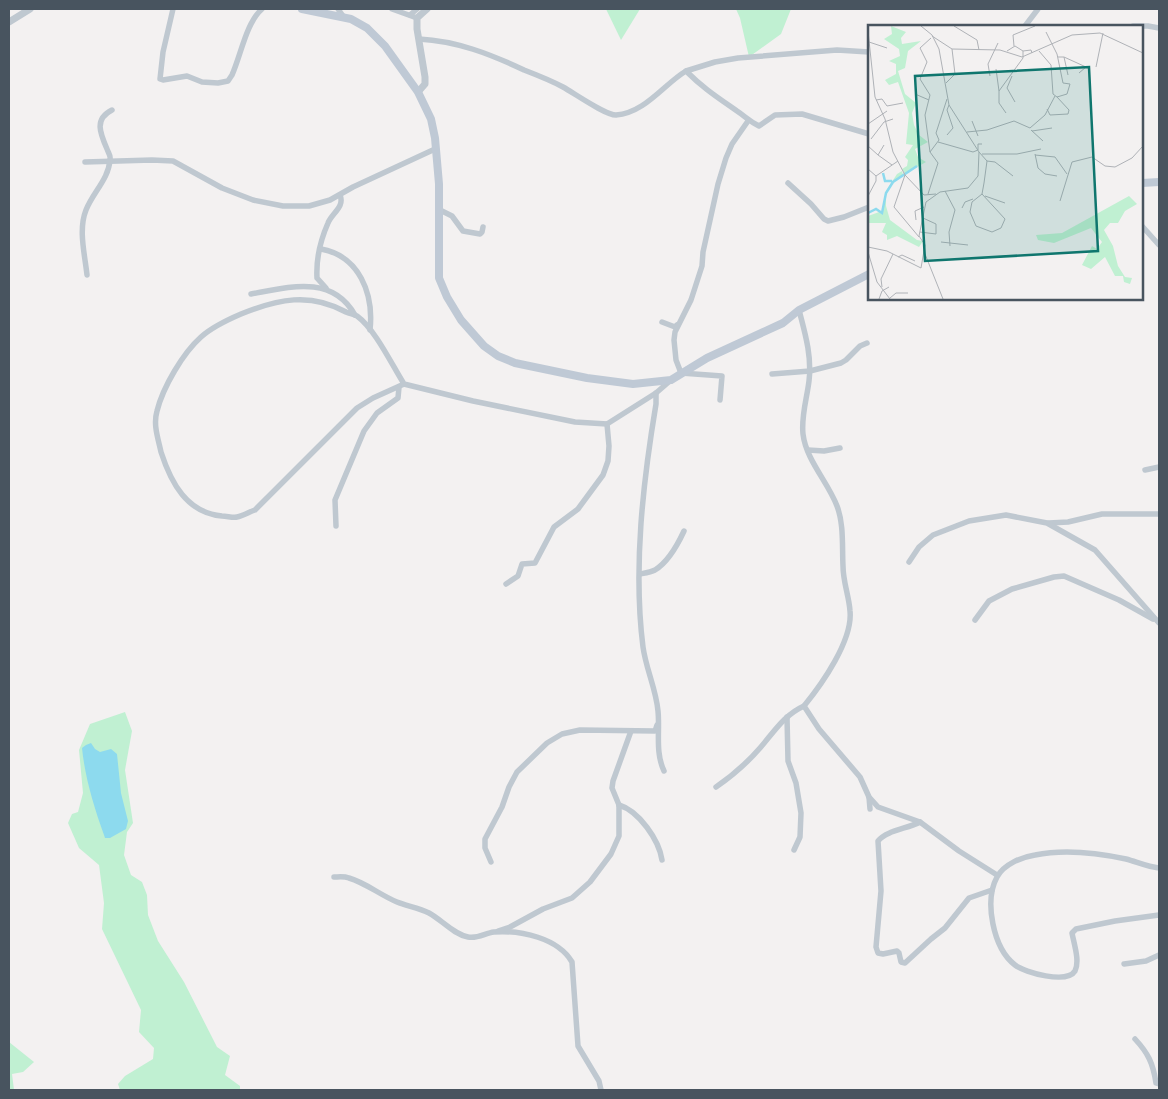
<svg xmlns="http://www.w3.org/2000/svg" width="1168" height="1099" viewBox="0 0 1168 1099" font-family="'Space Grotesk',sans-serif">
<rect width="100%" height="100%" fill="#f3f1f1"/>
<g fill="#c0f0d2">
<path d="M606 9H640L621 40Z"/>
<path d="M736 9H791L781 34 749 57 740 18Z"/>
<path d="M125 712 132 731 125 770 133 823 127 832 124 855 131 875 142 882 147 895 148 915 158 941 184 982 217 1047 230 1056 225 1075 240 1086V1090H120L118 1084 125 1076 153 1059 154 1048 139 1032 141 1010 102 929 104 903 99 865 79 848 68 823 72 814 78 812 83 793 79 750 90 724Z"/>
<path d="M9 1042 34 1062 23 1072 12 1074 14 1090H9Z"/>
</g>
<path fill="#8ddaee" d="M91 743 95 749 100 752 111 749 117 754 121 793 128 821 126 829 110 838H105L104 835C94 807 85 778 82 748L86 745Z"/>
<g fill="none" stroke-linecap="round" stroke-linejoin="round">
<g stroke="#bfc8d0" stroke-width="5.5">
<path d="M173 9 163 52 160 79 163 80 187 76 202 82 218 83 228 81 232 75C241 55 246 23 262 9"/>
<path d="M338 9 343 16"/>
<path d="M392 9 417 18"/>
<path d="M410 15 417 9"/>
<path d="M1025 26 1038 9"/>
<path d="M1133 26H1148L1159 28"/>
<path d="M419 39C457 41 490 54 524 70 537 75 550 80 563 87 574 93 605 115 616 115 645 113 664 84 686 71 703 88 717 97 737 111 746 117 749 121 759 126L775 115 802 114 869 134"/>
<path d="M686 71 715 62 738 58 837 50 869 52"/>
<path d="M85 162 152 160 173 161 222 188 253 200 283 206H309L330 200 353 187 435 149"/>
<path d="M788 183 811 204 824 219 828 221 844 217 869 207"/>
<path d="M440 210 452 216 463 231 480 234 482 232 483 227"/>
<path d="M1142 226 1159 245"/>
<path d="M321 249C359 256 374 293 370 330"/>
<path d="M87 275C85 255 78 230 86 210 93 192 109 179 110 159 111 156 108 152 107 149 100 133 94 119 112 110"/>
<path d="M326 288 317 278C316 260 321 239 328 223 332 213 345 207 340 195"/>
<path d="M251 294C289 287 332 274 355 315"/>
<path d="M799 310C805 333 812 356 809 381 807 398 801 416 803 434 806 460 828 482 837 506 844 524 842 547 843 566 843 582 849 596 850 611 853 640 822 684 804 706L819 729 860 777 869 797 878 807 920 822 959 851 997 875"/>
<path d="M662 322 675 327 677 325"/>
<path d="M772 374 810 371 841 363 846 360 860 346 867 343"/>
<path d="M404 384 373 398 357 408 255 510C249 512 243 516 237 517 233 518 227 516 222 516 187 513 171 483 161 452 158 438 153 425 157 411 163 387 183 353 201 337 212 327 227 320 241 314 278 299 310 292 346 312 350 314 354 314 357 316 375 329 392 365 404 384L473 401 575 422 607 424 656 393 671 380"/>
<path d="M656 393V404C643 482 633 568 643 647 646 669 656 689 658 711 660 731 655 752 664 771"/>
<path d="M720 400 722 376 681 373 676 360 674 340 675 332 691 300 702 266 703 252 718 184 726 158 732 144 748 121"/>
<path d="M808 450 824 451 840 448"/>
<path d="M1145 470 1159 467"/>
<path d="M1049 523 1068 522 1102 514H1159"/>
<path d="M336 526 335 500 364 431 377 413 398 398 399 387"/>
<path d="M909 562 919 547 933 535 969 521 1006 515 1047 523 1095 550 1159 623"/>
<path d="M640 574C645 573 651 572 655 570 668 562 678 544 684 531"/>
<path d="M506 584 518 576 522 564 535 563 554 527 578 509 603 475 608 461 609 446 607 424"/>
<path d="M975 620 989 601 1012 589 1054 577 1064 576 1119 600 1153 619"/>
<path d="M787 717 788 761 796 783 801 813 800 837 794 850"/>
<path d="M716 787C732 776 747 763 760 748 774 732 784 715 804 706"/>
<path d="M869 797 870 809"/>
<path d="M619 805C639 811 659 840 662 860"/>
<path d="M920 822C907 829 887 830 878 841L881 891 876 947 878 953 883 954 897 951 899 953 901 962 905 963 931 939 945 928 969 898 992 890"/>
<path d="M491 862 485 848V839L502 807 509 787 517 772 547 743 562 734 580 730 655 731 657 725"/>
<path d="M1159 868C1148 867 1137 862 1126 859 1098 853 1064 849 1035 855 1022 857 1004 864 997 877 984 901 993 948 1015 965 1025 973 1067 984 1075 971 1080 961 1074 944 1072 933L1076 929 1115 921 1159 915"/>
<path d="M334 877C338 877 344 876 349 878 366 883 380 895 397 902 407 906 419 908 429 913 442 920 453 934 468 937 478 939 485 933 494 932 521 930 558 938 572 962L578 1046 599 1081 601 1090"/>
<path d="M498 931 510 927 543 909 572 898 590 882 611 854 619 836V805L612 788 613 781 631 731"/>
<path d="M1124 964 1146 961 1159 955"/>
<path d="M1135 1039C1148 1053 1153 1063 1156 1083L1159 1084"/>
</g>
<g stroke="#bfc8d0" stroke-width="7">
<path d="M9 22 30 9"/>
<path d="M418 92 425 84V77L417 29V18L427 9"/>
</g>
<g stroke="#bfc9d5" stroke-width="8">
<path d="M302 9 351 19 367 28 385 46 418 92 431 119 435 138 439 184V278L447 297 461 320 484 346 498 356 515 363 587 378 633 384 671 380 707 358 783 323 799 310 869 274"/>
<path d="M1142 183 1159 182"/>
</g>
</g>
<g transform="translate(868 25)">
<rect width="275" height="275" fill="#f3f1f1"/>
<path d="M23 1 38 7 33 13 34 19 53 16 40 26 37 43 30 46 37 69 48 78 44 88 46 100 51 110 60 117 47 124 50 132 58 137 37 149 34 144 39 141 40 135 37 132 45 120 38 119 41 88 30 57 21 60 17 55 28 49V39L21 36 32 31 31 24 16 14 24 9ZM34 146 35 150 23 159 18 169V181L22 195 49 215 55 216 51 222 29 211 19 215V210L14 207 18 198H0V191L14 186 18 166 29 149ZM261 171 269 179 257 186 250 198H242L236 205 245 221 250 241 257 252 264 253 262 259 256 257 255 251H247L237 232 223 244 214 240 224 221 229 224 234 217 223 203 186 218 170 215 168 210 194 208Z" fill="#c0f0d2"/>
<path fill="none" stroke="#8ddaee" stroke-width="2.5" d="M15 148 17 156H24M0 188 8 184 14 188 18 168 25 157 49 141"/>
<path fill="none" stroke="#afb2b7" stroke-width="1" d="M86 1 109 15 111 25M0 6 7 72 17 94 25 127 37 150 56 170 68 169M64 11 84 24 132 25 154 32 204 10 232 8 275 28M1 17 19 23M146 21 145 10 167 1M139 26 147 21 155 26 163 25 164 28M171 26 183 40 185 69 189 72 199 69 202 59 195 58 189 29 178 7M190 32H196L200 50M196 32 218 42 211 48M228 42 235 8M128 44 131 66M122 51 120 39 130 18M144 51 139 63 147 77M78 58 87 49 84 24M47 69 61 75M8 75 14 74 19 81 35 78M179 84 182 90 200 89 201 85 189 72M138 88 131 78V66L155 33V26M104 96 110 111M0 99 19 86M163 105 175 116M164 106 184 103M99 107 119 105 146 96 162 103 177 90 187 71M79 110 85 103 79 85 81 80M3 114 16 97 25 94M70 117 105 127 110 125V119H114M0 121 10 130 16 120M62 127 57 90 62 70 52 54 59 37 52 23 63 13M111 127 119 136 116 158 114 169 104 177 102 187 108 201 124 207 133 203 137 194 114 169M114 129H149L173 124M167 129 170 143 177 149 189 151M10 130 24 140M167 130 187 132 199 149M119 136 127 137 145 151M0 144 8 151V156L0 171M37 150 26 182 51 212M8 151 30 136M77 166 87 185 81 207 82 221M60 169 70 138 62 127 71 115 68 108 79 74M117 171 137 178M192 176 204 137 224 132 237 141 247 142 264 133 275 121M94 183 97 177 105 174M48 195 47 186 56 182M52 207 68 209V199L55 193M73 217 100 220M0 222 19 226 53 243 57 220 51 211 58 177 72 167 100 163 110 151 111 127 81 80 71 24 64 10 53 1M0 227 9 257 22 274M57 229 75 274M30 232 34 230 47 236M14 262 13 254 25 229M22 273 28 268H40M11 274 14 266 21 262"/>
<path fill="#0f766e" fill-opacity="0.15" stroke="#0f766e" stroke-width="2.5" d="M221 42 230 226 57 236 47 51Z"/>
<rect width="275" height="275" fill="none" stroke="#48545f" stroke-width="2.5"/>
</g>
<rect width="1168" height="1099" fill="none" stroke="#48545f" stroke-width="20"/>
</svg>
